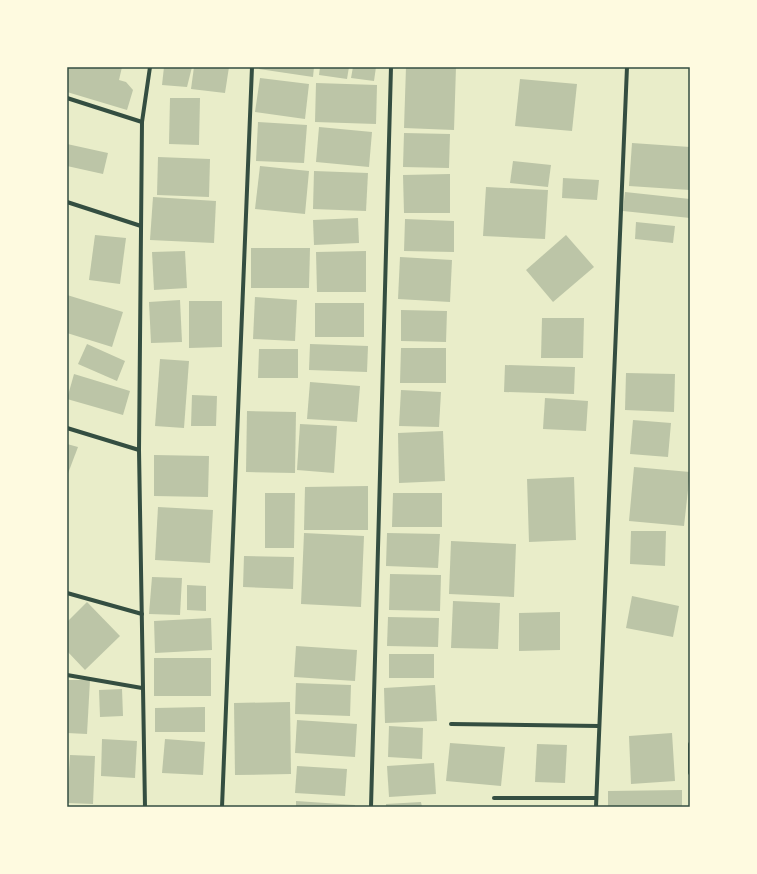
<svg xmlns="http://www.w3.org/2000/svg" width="757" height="874" viewBox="0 0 757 874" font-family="Overpass,sans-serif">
<rect width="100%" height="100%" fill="#e9edc9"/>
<g fill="#bcc5a7">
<path d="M67 67H122L119 80 126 82 133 90 127 110 67 92Z"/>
<path d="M164 67H192L187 87 162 85Z"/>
<path d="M194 67H229L225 93 191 89Z"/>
<path d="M260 67H314L313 77 259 69Z"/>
<path d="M320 67H349L347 79 319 75Z"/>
<path d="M353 67H376L374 81 351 78Z"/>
<path d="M406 67H456L454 130 404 128Z"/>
<path d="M260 78 309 84 305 119 255 112Z"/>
<path d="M520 79 577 84 572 131 515 126Z"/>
<path d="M316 83 377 85 376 124 315 122Z"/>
<path d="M170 98H200L199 145 169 144Z"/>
<path d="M258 122 307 125 304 163 256 161Z"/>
<path d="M319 127 372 132 369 167 316 162Z"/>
<path d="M404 133 450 134 449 168 403 167Z"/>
<path d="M632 143 690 147V190L629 186Z"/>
<path d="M67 144 108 153 103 174 67 166Z"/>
<path d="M158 157 210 159 209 197 157 195Z"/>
<path d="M513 161 551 165 548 187 510 183Z"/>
<path d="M260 166 309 171 305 214 255 209Z"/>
<path d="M314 171 368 173 366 211 313 209Z"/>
<path d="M450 174V213H404L403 175Z"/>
<path d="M563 178 599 180 597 200 562 198Z"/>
<path d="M486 187 548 190 545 239 483 236Z"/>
<path d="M625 192 690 199V218L623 211Z"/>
<path d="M153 197 216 201 214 243 150 240Z"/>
<path d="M358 218 359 243 314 245 313 220Z"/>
<path d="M405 219 454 221V252L404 251Z"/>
<path d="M636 222 675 226 673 243 635 239Z"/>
<path d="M95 235 126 238 120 284 89 280Z"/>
<path d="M566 235 594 267 553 302 526 270Z"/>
<path d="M251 248H310L309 288H251Z"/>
<path d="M185 251 187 288 154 290 152 252Z"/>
<path d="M366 251V292H317L316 252Z"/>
<path d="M400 257 452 260 450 302 398 299Z"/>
<path d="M67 295 123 312 112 347 67 333Z"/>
<path d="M255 297 297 300 295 341 253 339Z"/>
<path d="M180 300 182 342 151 343 149 302Z"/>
<path d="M189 301H222V347L189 348Z"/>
<rect x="315" y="303" width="49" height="34"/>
<path d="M401 310 447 311 446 342 401 341Z"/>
<path d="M542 318H584L583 358H541Z"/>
<path d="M87 344 125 361 117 381 78 364Z"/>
<path d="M310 344 368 346 367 372 309 370Z"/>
<path d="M401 348H446V383H400Z"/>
<path d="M259 349H298V378H258Z"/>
<path d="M160 359 189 361 184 428 155 426Z"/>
<path d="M505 365 575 367 574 394 504 392Z"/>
<path d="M626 373 675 374 674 412 625 410Z"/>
<path d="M74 374 130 391 123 415 67 399Z"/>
<path d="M310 382 360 386 357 422 307 419Z"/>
<path d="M401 390 441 392 439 427 399 426Z"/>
<path d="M192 395 217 396 216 426H191Z"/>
<path d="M545 398 588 401 586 431 543 429Z"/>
<path d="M247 411 296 412 295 473 246 472Z"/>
<path d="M633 420 671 423 668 457 630 454Z"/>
<path d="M300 424 337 426 334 473 297 470Z"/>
<path d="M443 431 445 481 399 483 398 433Z"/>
<path d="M67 444 78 447 67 476Z"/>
<path d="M154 455 209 456 208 497 154 496Z"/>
<path d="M634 467 690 472 684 526 629 521Z"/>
<path d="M574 477 576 540 529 542 527 479Z"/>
<path d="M368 486V530H304L305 487Z"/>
<path d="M265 493H295L294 548H265Z"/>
<path d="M393 493H442V527H392Z"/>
<path d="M158 507 213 510 210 563 155 560Z"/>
<path d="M631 531H666L665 566 630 564Z"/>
<path d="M304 533 364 536 361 607 301 604Z"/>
<path d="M387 533 440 534 438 568 386 566Z"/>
<path d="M451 541 516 544 514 597 449 594Z"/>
<path d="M244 556 294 557 293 589 243 587Z"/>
<path d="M390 574 441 575 440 611 389 610Z"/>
<path d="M152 577 182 578 180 615 149 614Z"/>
<path d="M187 585 206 586V611L187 610Z"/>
<path d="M632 596 679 606 673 637 626 628Z"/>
<path d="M453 601 500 603 498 649 451 648Z"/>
<path d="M87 602 120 636 85 670 67 651V622Z"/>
<path d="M560 612V650L519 651V613Z"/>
<path d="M388 617 439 618 438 647 387 646Z"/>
<path d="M211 618 212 650 155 653 154 621Z"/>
<path d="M296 646 357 650 355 681 294 677Z"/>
<rect x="389" y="654" width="45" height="24"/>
<rect x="154" y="658" width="57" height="38"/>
<path d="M67 680H90L87 734 67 733Z"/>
<path d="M296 683 351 685 350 716 295 714Z"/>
<path d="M435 685 437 721 385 723 384 688Z"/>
<path d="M122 689 123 716 100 717 99 690Z"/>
<path d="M290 702 291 774 235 775 234 703Z"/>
<path d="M205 707V732H155V708Z"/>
<path d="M297 720 357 724 355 757 295 753Z"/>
<path d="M389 726 423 728 422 759 388 757Z"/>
<path d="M672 733 675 781 631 784 629 736Z"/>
<path d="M102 739 137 741 135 778 101 776Z"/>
<path d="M165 739 205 742 203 775 162 773Z"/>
<path d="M450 743 505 747 501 786 446 781Z"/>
<path d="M537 744 567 745 565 783 535 782Z"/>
<path d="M70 755 95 756 93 804 67 803Z"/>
<path d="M434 763 436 794 389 797 387 766Z"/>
<path d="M297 766 347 769 345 796 295 793Z"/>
<path d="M682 790V807H608V791Z"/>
<path d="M296 801 355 805V807H296Z"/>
<path d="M421 802 422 807H386V804Z"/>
</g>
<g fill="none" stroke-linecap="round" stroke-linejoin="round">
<g stroke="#344e41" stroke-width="4">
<path d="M67 98 142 122"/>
<path d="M67 202 141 226"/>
<path d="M67 428 139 450"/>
<path d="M67 593 142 614"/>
<path d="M67 675 142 688"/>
<path d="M451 724 599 726"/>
<path d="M690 744V773"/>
<path d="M494 798H596"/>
<path d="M145 807 139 450 142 122 150 67"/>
<path d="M222 807 252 67"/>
<path d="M371 807 391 67"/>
<path d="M596 807 627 67"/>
</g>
</g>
<rect width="757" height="874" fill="none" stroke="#fefae0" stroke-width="136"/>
<rect x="68" y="68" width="621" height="738" fill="none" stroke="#344e41" stroke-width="1.5"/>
</svg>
